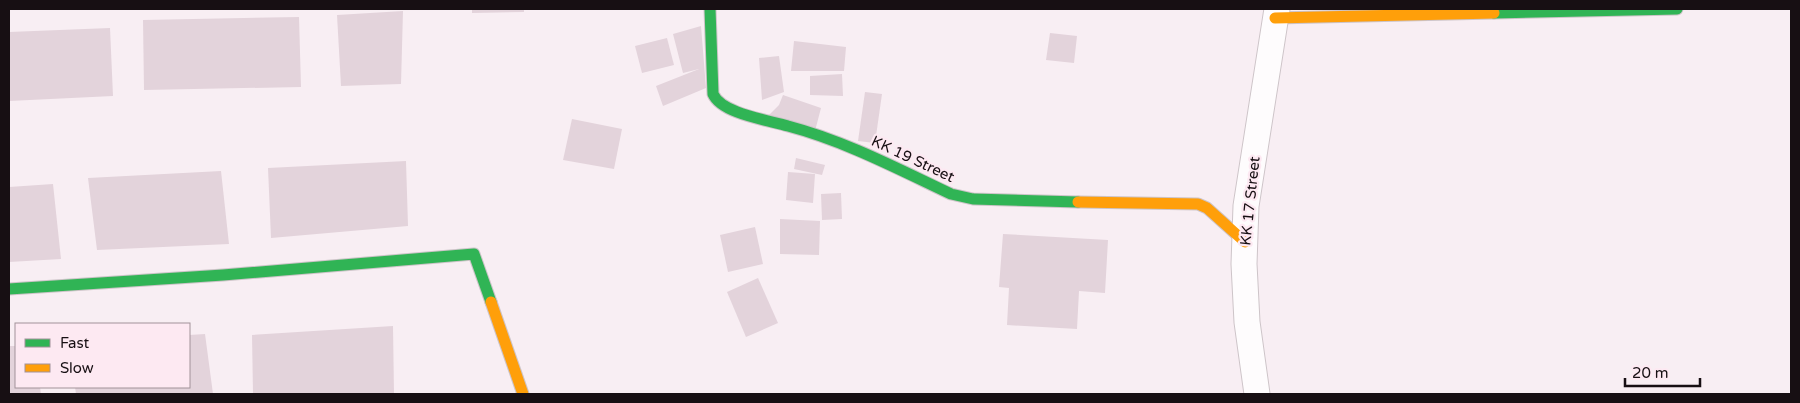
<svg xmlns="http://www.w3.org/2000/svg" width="1800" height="403" viewBox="0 0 1800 403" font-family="'Varela Round',sans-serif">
<rect width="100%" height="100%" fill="#f8eef3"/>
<g fill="#e3d3db">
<path d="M472 9H524V12L472 13Z"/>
<path d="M403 11 401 84 341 86 337 15Z"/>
<path d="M299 17 301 87 144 90 143 20Z"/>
<path d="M701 26 706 88 663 106 656 86 699 69 683 73 673 34Z"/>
<path d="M110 28 113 96 9 101V32Z"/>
<path d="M1050 33 1077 36 1074 63 1046 60Z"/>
<path d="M667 38 674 65 642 73 635 46Z"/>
<path d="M794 41 846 47 844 71H791Z"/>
<path d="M779 56 784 92 762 100 759 58Z"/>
<path d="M842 74 843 96 810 95V76Z"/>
<path d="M865 92 882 94 875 143 858 141Z"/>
<path d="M783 95 821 108 815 131 766 118 779 105Z"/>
<path d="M572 119 622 129 614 169 563 160Z"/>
<path d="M796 158 825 165 822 175 794 169Z"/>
<path d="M406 161 408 226 271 238 268 168Z"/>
<path d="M221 171 229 244 97 250 88 178Z"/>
<path d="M788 172 815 174 813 203 786 200Z"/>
<path d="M53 184 61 259 9 262V187Z"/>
<path d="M841 193 842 219 822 220 821 194Z"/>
<path d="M780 219 820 221 819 255 780 254Z"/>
<path d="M755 227 763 264 728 272 720 235Z"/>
<path d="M1003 234 1108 240 1105 293 1079 291 1077 329 1007 325 1009 288 999 287Z"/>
<path d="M758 278 778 323 746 337 727 292Z"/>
<path d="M393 326 394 394H253L252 335Z"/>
<path d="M205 334 213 394H76L75 387H189V335Z"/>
<path d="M9 346H16V387H40L41 394H9Z"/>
</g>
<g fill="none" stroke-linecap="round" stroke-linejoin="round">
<g stroke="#cdc4c8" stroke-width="27">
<path id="street" d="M1257 394 1247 322 1244 264 1246 206 1277 9"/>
</g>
<g stroke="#cdc4c8" stroke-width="13">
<g id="fast">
<path d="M710 9 713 94C722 114 768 120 788 126 845 141 898 169 951 194L973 199 1078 202"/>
<path d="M1494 13 1677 9"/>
<path d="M9 289 223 275 474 254 491 302"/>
</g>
</g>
<g stroke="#cdc4c8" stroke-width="13">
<g id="slow">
<path d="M1275 18 1494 13"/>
<path d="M1078 202 1198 204 1207 208 1245 242"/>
<path d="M491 302 523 394"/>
</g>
</g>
<use href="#street" stroke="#fefcfd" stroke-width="25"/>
<use href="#fast" stroke="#30b455" stroke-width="11"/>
<use href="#slow" stroke="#ff9f0a" stroke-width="11"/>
</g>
<g text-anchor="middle" stroke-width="4.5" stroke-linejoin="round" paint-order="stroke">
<g font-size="15" fill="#170f13" stroke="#fde9f2">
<text transform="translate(913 159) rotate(25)" y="5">KK 19 Street</text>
<text transform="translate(1250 201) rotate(-84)" y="5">KK 17 Street</text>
</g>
</g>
<rect width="1800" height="403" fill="none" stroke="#170f13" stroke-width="20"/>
<rect x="15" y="323" width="175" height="65" fill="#fde9f2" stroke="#a19299"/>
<rect x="25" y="339" width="25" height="8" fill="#30b455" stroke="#a19299"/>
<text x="60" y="348" font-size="15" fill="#170f13">Fast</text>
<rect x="25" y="364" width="25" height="8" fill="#ff9f0a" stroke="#a19299"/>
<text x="60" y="373" font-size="15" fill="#170f13">Slow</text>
<path d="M1625 378v8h75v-8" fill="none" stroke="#170f13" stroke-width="2.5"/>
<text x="1632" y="378" font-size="15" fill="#170f13" stroke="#fde9f2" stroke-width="4" paint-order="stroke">20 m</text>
</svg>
